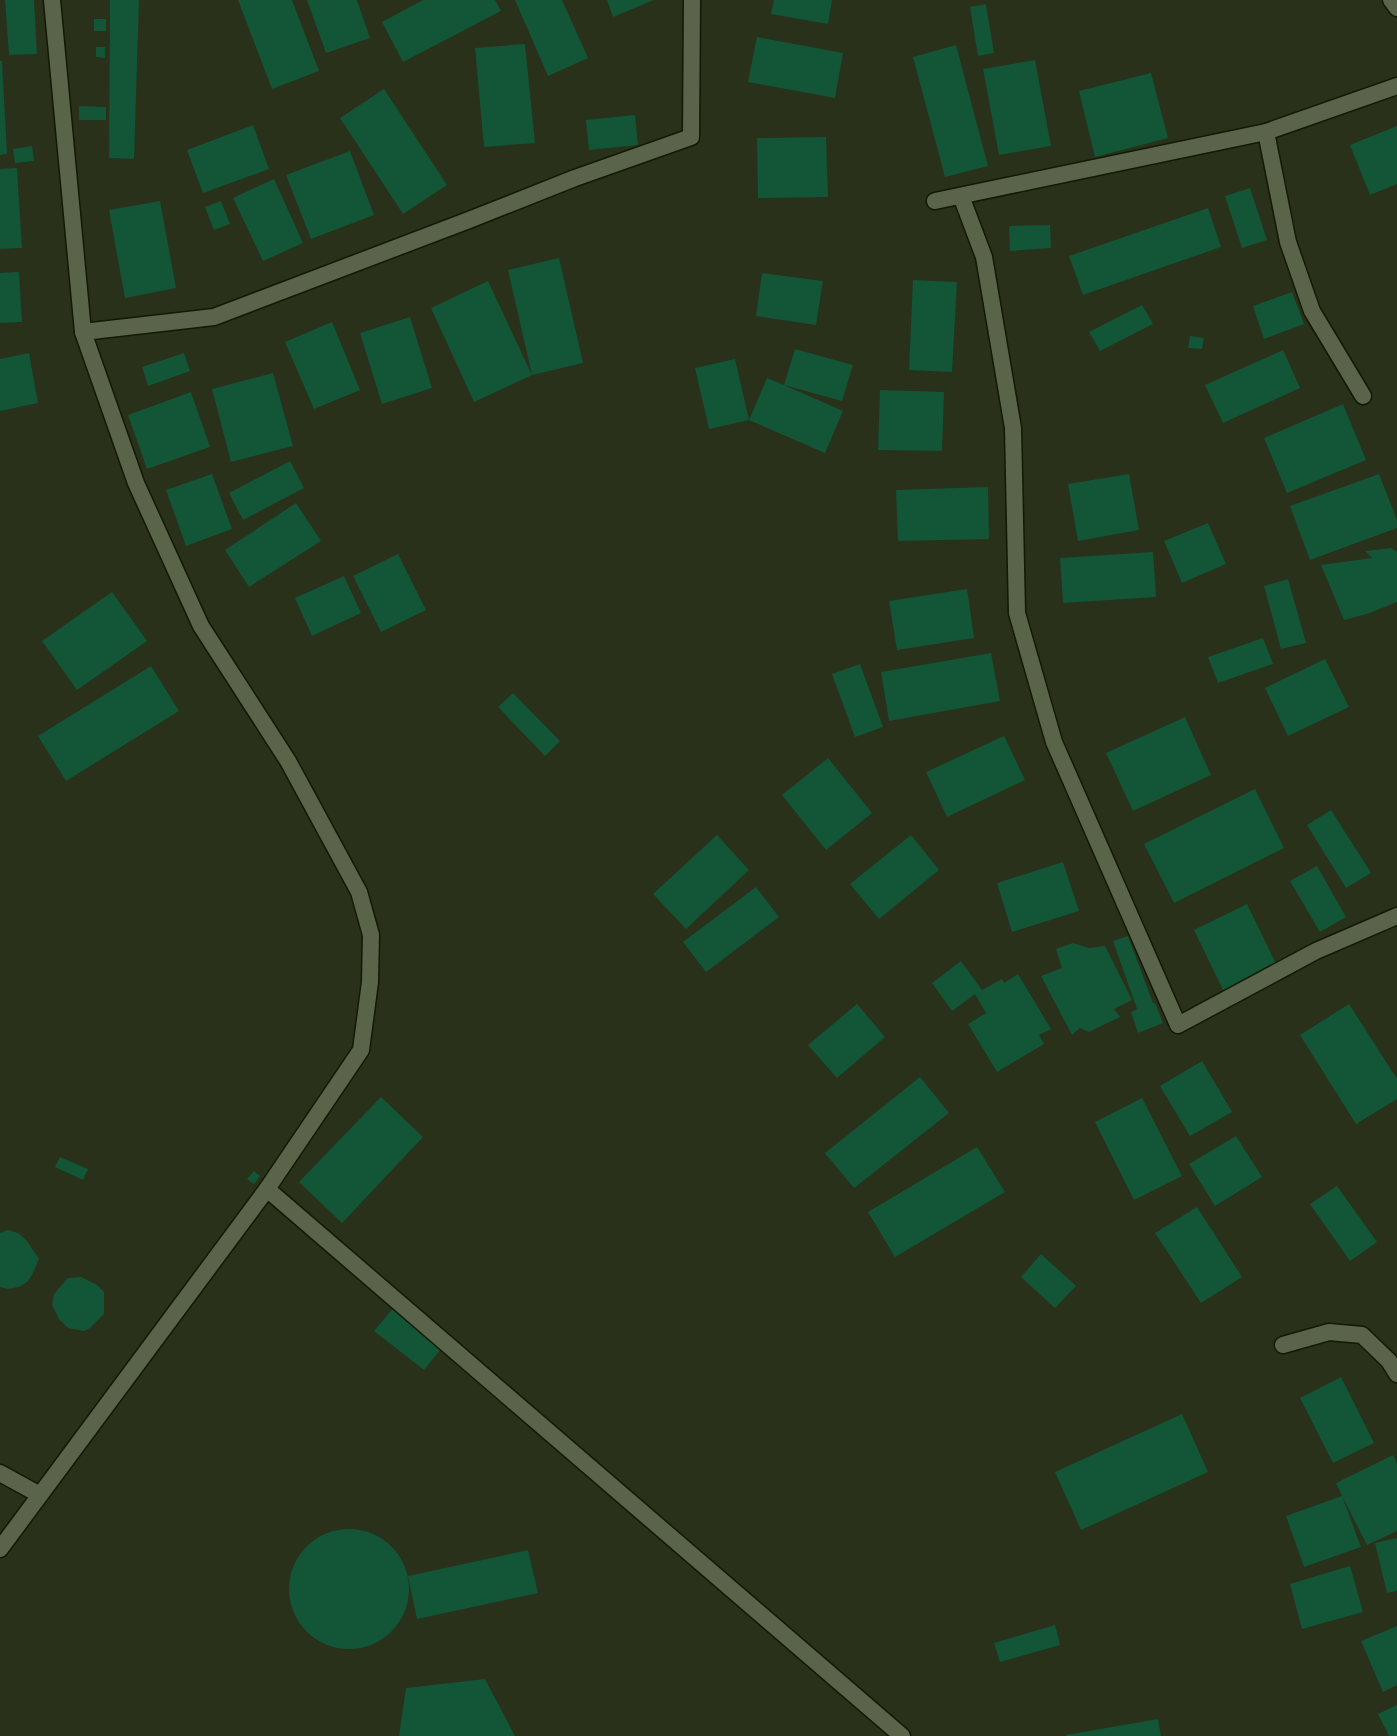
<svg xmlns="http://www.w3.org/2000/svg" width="1397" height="1736" viewBox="0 0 1397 1736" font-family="Poppins,sans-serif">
<rect width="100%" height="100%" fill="#29311a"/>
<g fill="#125537">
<path d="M5 0H34L37 54 9 55Z"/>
<path d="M110 0H139L134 159 109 158Z"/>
<path d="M238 0H292L319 71 272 89Z"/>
<path d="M307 0H357L370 38 326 53Z"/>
<path d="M423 0H495L501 11 403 62 382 22Z"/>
<path d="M515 0H562L588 58 548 76Z"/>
<path d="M607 0H654L613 17Z"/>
<path d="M774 0H832L828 24 771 14Z"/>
<path d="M986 4 994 53 978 56 970 7Z"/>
<rect x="94" y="19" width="12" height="12"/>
<path d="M757 37 843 53 835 98 748 82Z"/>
<path d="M525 44 535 143 484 147 475 48Z"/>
<path d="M956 45 988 166 945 177 913 57Z"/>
<path d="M96 47H105V58L96 57Z"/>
<path d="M1035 60 1051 146 999 155 983 69Z"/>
<path d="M0 61H2L7 154 0 155Z"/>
<path d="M1151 73 1168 138 1095 157 1079 91Z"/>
<path d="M384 89 447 185 403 214 340 118Z"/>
<path d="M79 106 106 107V120H79Z"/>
<path d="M635 115 638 145 589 150 586 120Z"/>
<path d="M253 125 269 169 203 193 187 150Z"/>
<path d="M1397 126V184L1370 195 1350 145Z"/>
<path d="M826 137 828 197 758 198 757 138Z"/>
<path d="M32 146 34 161 15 163 13 149Z"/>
<path d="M350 151 374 215 311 239 286 175Z"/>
<path d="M17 168 22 248 0 249V169Z"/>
<path d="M274 179 303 243 263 261 233 198Z"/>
<path d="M1250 188 1267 240 1242 248 1225 196Z"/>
<path d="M160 201 176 288 125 298 109 210Z"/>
<path d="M221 201 230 224 214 230 205 207Z"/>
<path d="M1208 208 1221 247 1083 295 1069 256Z"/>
<path d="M1050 225 1051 248 1010 251 1009 226Z"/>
<path d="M559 258 583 363 532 375 508 270Z"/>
<path d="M19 272 22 322 0 323V273Z"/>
<path d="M762 273 823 281 816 325 756 316Z"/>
<path d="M913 280 957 282 952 372 909 370Z"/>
<path d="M488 281 532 375 474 402 431 308Z"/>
<path d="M1292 292 1304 324 1264 339 1253 306Z"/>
<path d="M1142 305 1153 324 1100 351 1089 332Z"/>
<path d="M410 317 432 388 382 404 360 333Z"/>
<path d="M332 322 360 390 314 409 285 342Z"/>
<path d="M1190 336 1204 338 1202 349 1188 348Z"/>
<path d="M795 349 853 365 842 401 784 385 843 411 825 453 749 420 709 429 695 368 735 359 749 420 767 378 784 385Z"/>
<path d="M1283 350 1300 388 1223 423 1205 385Z"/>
<path d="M29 353 38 403 0 411V359Z"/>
<path d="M184 353 190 371 148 386 142 367Z"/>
<path d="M273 373 293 446 231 462 212 389Z"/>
<path d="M880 390 944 392 942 451 878 450Z"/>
<path d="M191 392 210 447 147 469 128 415Z"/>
<path d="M1343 404 1366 460 1287 493 1264 438Z"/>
<path d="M290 461 304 488 243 520 229 493Z"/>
<path d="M212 474 232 529 186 546 166 490Z"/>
<path d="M1129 474 1139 530 1078 541 1068 484Z"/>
<path d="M1379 474 1397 520V528L1310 560 1290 506Z"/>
<path d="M988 487 989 539 898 541 896 490Z"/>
<path d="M296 503 321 541 249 587 225 550Z"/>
<path d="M1208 523 1226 564 1182 583 1164 541Z"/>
<path d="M1391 548 1397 552V602L1367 614 1344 620 1321 565 1372 558 1365 551Z"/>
<path d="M1153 552 1156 597 1063 603 1060 558Z"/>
<path d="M398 554 426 610 381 632 353 576Z"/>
<path d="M344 576 361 613 312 636 295 598Z"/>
<path d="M1288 579 1306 643 1281 649 1264 586Z"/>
<path d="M967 589 974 638 897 650 889 601Z"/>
<path d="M112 592 147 641 77 690 42 641Z"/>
<path d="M1263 638 1273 664 1218 683 1208 657Z"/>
<path d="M991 653 1000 701 889 721 881 672Z"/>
<path d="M1325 659 1349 707 1288 736 1265 688Z"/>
<path d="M860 664 883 727 855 737 832 674Z"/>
<path d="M151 666 179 711 66 781 38 736Z"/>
<path d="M513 693 560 741 545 756 498 707Z"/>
<path d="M1185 717 1211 775 1133 811 1106 753Z"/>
<path d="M1004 736 1025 780 947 817 926 772Z"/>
<path d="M828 758 872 813 826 850 782 795Z"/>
<path d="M1255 789 1284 848 1174 903 1144 844Z"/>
<path d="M1331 810 1371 873 1346 888 1307 825Z"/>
<path d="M717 835 749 870 686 929 653 894Z"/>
<path d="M911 835 939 870 879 919 850 884Z"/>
<path d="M1063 862 1079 911 1012 932 997 883Z"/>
<path d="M1317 866 1346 917 1320 932 1290 881Z"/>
<path d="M756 887 779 917 706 972 683 942Z"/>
<path d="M1247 904 1279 970 1226 996 1194 930Z"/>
<path d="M1128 936 1153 1003H1155L1163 1023 1138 1033 1131 1012 1137 1009 1113 941Z"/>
<path d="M1073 943 1089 948 1105 946 1132 1000 1114 1009 1120 1017 1089 1032 1080 1028 1072 1035 1041 976 1062 968 1056 949Z"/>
<path d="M961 961 982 990 1002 979 1004 983 1018 974 1051 1029 1039 1035 1044 1044 997 1072 968 1024 986 1013 975 994 952 1011 932 983Z"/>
<path d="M857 1004 885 1037 837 1078 808 1045Z"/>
<path d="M1349 1004 1397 1079V1099L1356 1124 1300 1035Z"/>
<path d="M1202 1061 1232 1112 1190 1136 1160 1086Z"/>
<path d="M920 1077 949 1113 854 1188 825 1153Z"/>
<path d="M381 1097 423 1137 342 1223 299 1182Z"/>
<path d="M1142 1098 1182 1176 1134 1200 1095 1122Z"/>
<path d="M1236 1136 1262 1177 1215 1206 1189 1164Z"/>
<path d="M977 1147 1005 1192 895 1257 868 1212Z"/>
<path d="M60 1157 88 1169 83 1180 55 1167Z"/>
<path d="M254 1171 260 1176 254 1184 247 1179Z"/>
<path d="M1337 1186 1377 1242 1350 1261 1310 1204Z"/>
<path d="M1197 1207 1242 1277 1201 1303 1155 1233Z"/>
<path d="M8 1230 18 1233 27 1241 39 1259 32 1275 27 1282 19 1287 8 1289 0 1287V1233Z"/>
<path d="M1041 1254 1076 1286 1055 1308 1021 1277Z"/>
<path d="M81 1277 97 1285 104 1292V1314L90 1328 84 1331 68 1328 59 1319 52 1305 54 1294 68 1278Z"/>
<path d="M394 1307 444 1345 424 1370 374 1331Z"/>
<path d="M1341 1377 1374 1443 1333 1463 1300 1398Z"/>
<path d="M1182 1414 1208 1472 1081 1530 1055 1472Z"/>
<path d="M1393 1455 1397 1464V1531L1367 1545 1342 1496 1361 1547 1304 1567 1286 1516 1342 1496 1336 1483Z"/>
<circle cx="349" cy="1589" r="60"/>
<path d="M1397 1538V1591L1387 1593 1375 1543Z"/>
<path d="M528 1550 538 1593 417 1619 408 1576Z"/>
<path d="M1350 1566 1363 1612 1302 1629 1290 1584Z"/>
<path d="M1055 1625 1060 1645 1000 1662 994 1643Z"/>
<path d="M1397 1626V1685L1383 1692 1361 1641Z"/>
<path d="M485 1679 515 1736H399L406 1688Z"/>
<path d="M1397 1705V1736H1389L1378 1714Z"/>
<path d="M1158 1719 1161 1736H1066V1735Z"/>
</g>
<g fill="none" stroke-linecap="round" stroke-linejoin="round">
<g stroke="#121904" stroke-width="19">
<g id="minor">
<path d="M52 0 83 332 136 483 201 626 288 761 359 892 371 935 370 982 361 1050 267 1189 902 1736"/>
<path d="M1391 0 1397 8"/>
<path d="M1266 132 1288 242 1312 311 1363 396"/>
<path d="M961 196 984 257 1013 428 1017 613 1054 742 1178 1025 1316 951 1397 916"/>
<path d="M935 201 1266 132 1397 86"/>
<path d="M83 332 214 317 469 220 575 178 691 137 692 0"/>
<path d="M1283 1345 1329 1332 1362 1335 1389 1361 1397 1374"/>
<path d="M0 1473 40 1495"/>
<path d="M0 1549 267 1189"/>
</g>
</g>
<use href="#minor" stroke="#5a644a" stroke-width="16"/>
</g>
</svg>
